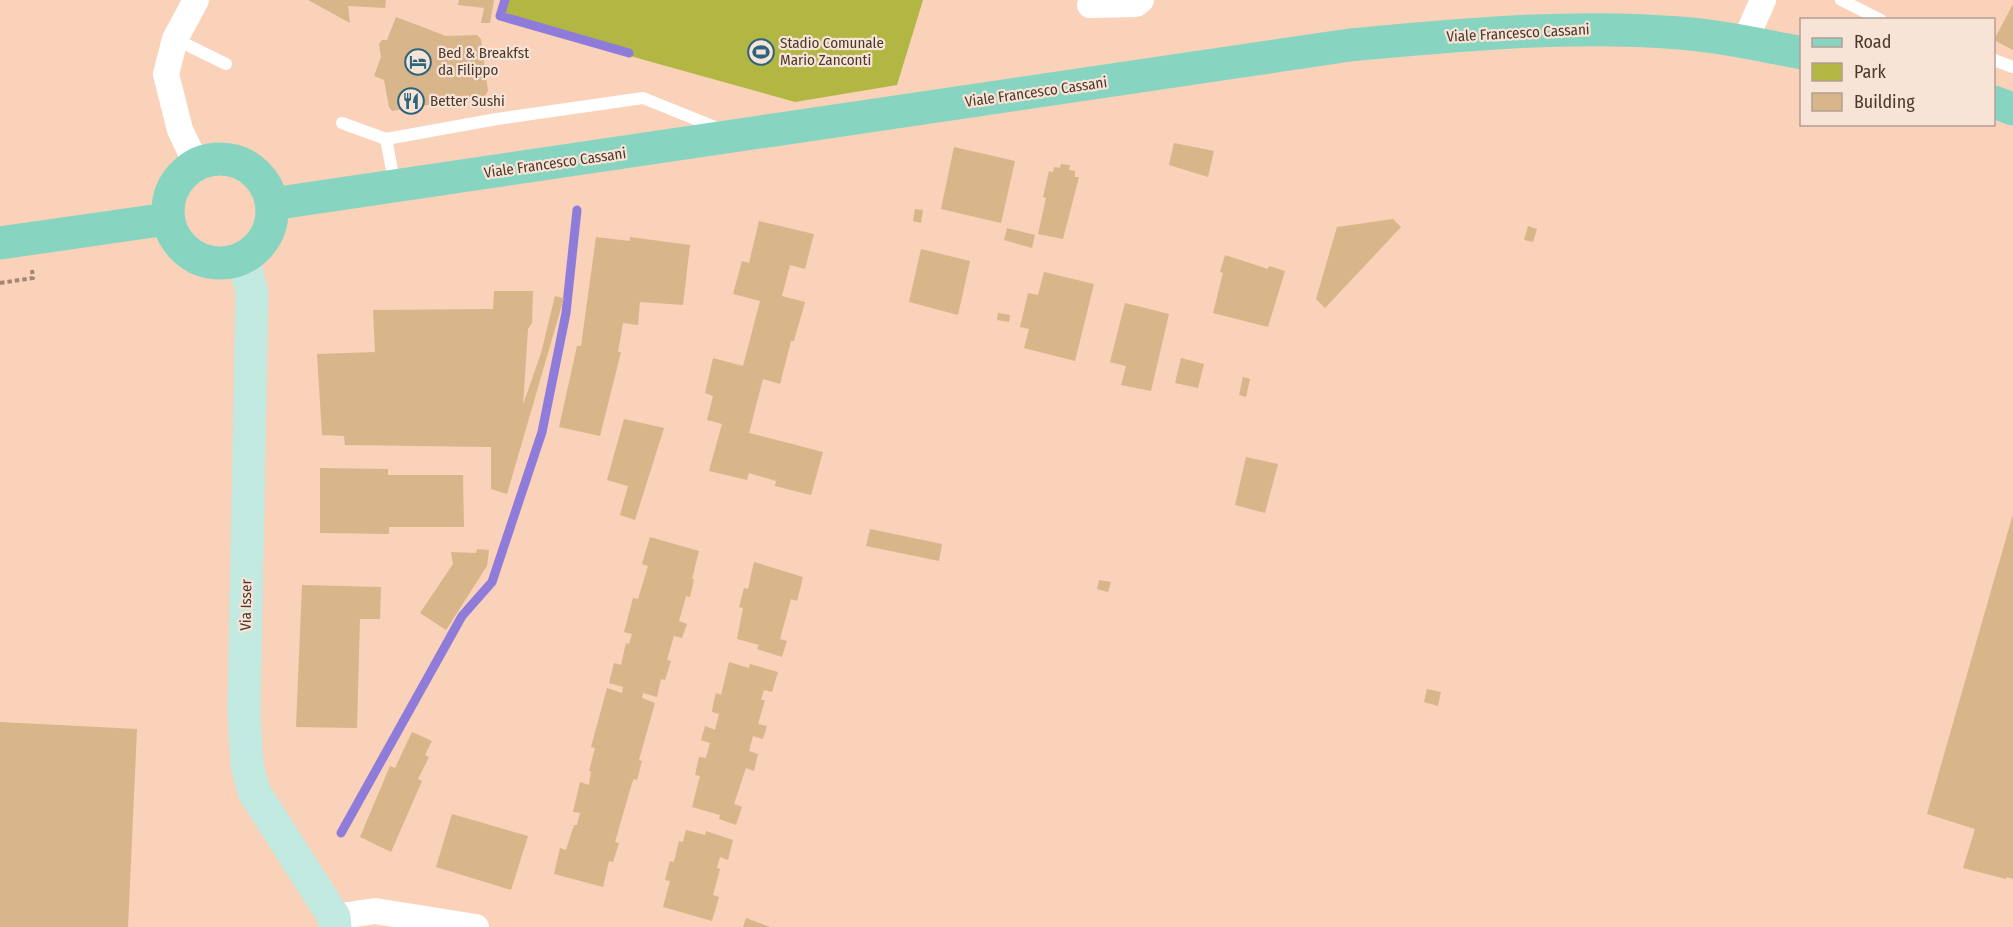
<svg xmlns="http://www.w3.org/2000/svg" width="2013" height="927" viewBox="0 0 2013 927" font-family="'Fira Sans Condensed',sans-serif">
<rect width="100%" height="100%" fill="#fad1b9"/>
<path fill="#b2b642" d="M503 0H923L897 85 795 102 497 19Z"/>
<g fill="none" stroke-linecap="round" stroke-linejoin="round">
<g stroke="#8f7cda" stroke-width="9">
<path d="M505 0 500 16 629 53"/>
<path d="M341 833 462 616 492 582 542 432 566 313 577 210"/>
</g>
</g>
<g fill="#d9b58a">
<path d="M308 0H386L385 8 348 6 350 23Z"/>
<path d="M459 0H494L490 23H481L484 8 458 5Z"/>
<path d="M2013 4V50L1994 40Z"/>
<path d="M396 17 446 36 477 35 481 39 488 91 485 96 461 100 458 108 444 102 392 111 389 107 384 80 374 76 381 57 379 44 382 40H387Z"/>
<path d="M1174 143 1214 151 1208 177 1169 165Z"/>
<path d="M954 147 1015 161 1001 223 941 209Z"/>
<path d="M1061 164 1070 165 1069 170 1075 171V177H1079L1063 239 1038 234 1046 198 1043 197 1049 171 1053 172 1054 167 1060 168Z"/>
<path d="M915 209 923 210 921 223 913 221Z"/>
<path d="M1393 219 1401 227 1325 308 1316 299 1337 227Z"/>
<path d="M759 221 814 234 805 269 790 265 782 296 805 302 794 341H791L780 384 763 379 749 433 823 452 811 495 775 486 776 481 749 473 747 480 709 471 722 424 707 420 713 396 705 393 713 358 743 366 760 301 733 294 742 261 749 263Z"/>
<path d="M1528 226 1537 229 1533 242 1524 240Z"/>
<path d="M1007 228 1035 235 1032 248 1004 240Z"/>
<path d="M596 237 630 241V237L690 245 683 305 640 302 638 325 623 323 618 352H621L600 436 559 427 577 346H581Z"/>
<path d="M921 249 970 261 958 315 909 302Z"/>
<path d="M1225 255 1268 269 1269 266 1285 271 1268 327 1213 313 1223 273 1220 272Z"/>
<path d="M1044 272 1094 284 1075 361 1024 348 1029 329 1020 327 1028 293 1038 295Z"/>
<path d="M494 291H533L532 323 528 329 523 405 541 353 555 296 564 298 507 494 491 489V447L345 445 344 436 322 435 317 354 375 352 373 310 493 309Z"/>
<path d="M1125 303 1169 314 1151 391 1121 385 1126 366 1110 362Z"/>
<path d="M998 313 1010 315 1009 322 997 320Z"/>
<path d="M1181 358 1204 364 1198 388 1175 383Z"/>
<path d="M1243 377 1250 379 1246 397 1239 395Z"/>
<path d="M624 419 664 428 635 520 620 515 628 486 607 480Z"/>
<path d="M1246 457 1278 464 1265 513 1235 505Z"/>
<path d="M320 468 388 469V475H463L464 527H389V534L320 533Z"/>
<path d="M2013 514V879L2007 877 2006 879 1963 868 1975 829 1927 814Z"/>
<path d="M870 529 942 544 939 561 866 546Z"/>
<path d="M650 537 699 551 692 579H694L693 584 690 597 686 596 679 621 687 624 682 638 674 636 667 660 671 661 665 680 661 679 657 697 643 693 642 698 655 703 639 760 642 761 637 780 634 779 632 783 615 842 619 843 613 862 609 861 603 887 554 874 560 848 566 850 574 825H577L580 813 573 812 580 782 589 785 591 771H589L595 748 591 747 607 688 622 693 623 687 609 683 614 663 621 665 626 643 629 644 632 634 624 632 633 598 638 599 648 566 642 564Z"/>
<path d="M477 549 489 550 487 566 446 630 420 613 453 564 451 552 476 553Z"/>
<path d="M754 562 803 577 797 601 791 599 780 639 787 641 782 657 757 649 759 645 737 639 743 608 739 607 744 588 748 589Z"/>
<path d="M1099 580 1111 582 1108 592 1097 589Z"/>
<path d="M302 585 381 587 380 619H360L357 728 296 727Z"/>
<path d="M729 662 749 668 750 664 778 672 772 692 764 690 761 700H765L758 724 767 726 763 739 753 736 749 751 758 754 754 771 746 768 734 804 742 807 736 825 719 819 720 815 692 807 700 776 695 775 699 757 706 758 710 743 701 740 705 726 715 730 719 714 712 712 713 705 716 693 721 695Z"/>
<path d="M1427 689 1441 692 1438 706 1424 702Z"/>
<path d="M0 722 137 729 128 927H0Z"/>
<path d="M412 732 432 741 425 755 429 757 418 779 422 781 391 852 360 837 390 766 395 768Z"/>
<path d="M452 814 528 836 511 890 436 867Z"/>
<path d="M686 830 705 835 706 831 733 840 728 860 720 857 717 868 720 869 713 895 719 897 712 921 663 907 670 881 665 880 670 861 674 862 679 841 683 842Z"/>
<path d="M746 918 770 927H743Z"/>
</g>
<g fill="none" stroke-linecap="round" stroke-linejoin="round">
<path stroke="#a58674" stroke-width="4" stroke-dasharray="4.5 3" stroke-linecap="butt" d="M0 283 33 278 32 270"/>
<g stroke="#fff" stroke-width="12">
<path d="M1841 0 1881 20"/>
<path d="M175 39 226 64"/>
<path d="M1994 60 2013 67"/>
<path d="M342 123 386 139"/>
<path d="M395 186 386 139 497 119 643 98 720 129"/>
</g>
<g stroke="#fff" stroke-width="26">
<path d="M196 0 175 39 166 74 180 130 197 165"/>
<path d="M1090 5 1136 4 1141 0"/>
<path d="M1745 41 1763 0"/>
<path d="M334 917 375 911 476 927"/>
</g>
<path stroke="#c3eae0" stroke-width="33" d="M243 259 252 292 244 712 247 764 254 792 334 917 335 927"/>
<g stroke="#87d5c1" stroke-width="33">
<path d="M1994 102 2013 109"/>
<circle cx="220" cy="211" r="52"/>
<path d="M272 204 1350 45C1459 35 1569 24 1679 33 1720 36 1761 45 1802 53"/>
<path d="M0 243 167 219"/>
</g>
</g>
<defs>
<g id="stadium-ring" transform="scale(1.35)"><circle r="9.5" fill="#f8e3d7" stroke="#2c647e" stroke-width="1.5"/><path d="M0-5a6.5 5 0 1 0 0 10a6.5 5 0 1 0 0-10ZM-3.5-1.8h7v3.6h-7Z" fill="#2c647e"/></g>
<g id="hotel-ring" transform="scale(1.35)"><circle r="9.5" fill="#f8e3d7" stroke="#2c647e" stroke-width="1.5"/><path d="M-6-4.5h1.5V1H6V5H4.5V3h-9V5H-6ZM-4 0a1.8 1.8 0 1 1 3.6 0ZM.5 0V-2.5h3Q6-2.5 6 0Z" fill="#2c647e"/></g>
<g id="restaurant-ring" transform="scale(1.35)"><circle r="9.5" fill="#f8e3d7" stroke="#2c647e" stroke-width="1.5"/><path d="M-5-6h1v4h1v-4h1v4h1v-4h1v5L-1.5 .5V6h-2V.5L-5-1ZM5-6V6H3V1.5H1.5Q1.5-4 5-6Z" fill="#2c647e"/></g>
</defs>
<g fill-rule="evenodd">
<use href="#stadium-ring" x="761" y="52"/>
<use href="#hotel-ring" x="418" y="62"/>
<use href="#restaurant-ring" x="411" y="101"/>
</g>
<g text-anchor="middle" stroke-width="4.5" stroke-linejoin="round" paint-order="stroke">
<g font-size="15" fill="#4c382c" stroke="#f8e3d7">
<text transform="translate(1518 33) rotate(-3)" y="5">Viale Francesco Cassani</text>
<text transform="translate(1036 92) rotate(-8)" y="5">Viale Francesco Cassani</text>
<text transform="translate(555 163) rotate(-8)" y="5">Viale Francesco Cassani</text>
<text transform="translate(246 605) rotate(-89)" y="5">Via Isser</text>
</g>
<g font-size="15" fill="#4c382c" stroke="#f8e3d7" text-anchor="start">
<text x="780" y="48">Stadio Comunale<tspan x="780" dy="17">Mario Zanconti</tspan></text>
<text x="438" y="58">Bed &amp; Breakfst<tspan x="438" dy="17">da Filippo</tspan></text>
<text x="430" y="106">Better Sushi</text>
</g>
</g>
<rect x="1800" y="18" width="195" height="108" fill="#f8e3d7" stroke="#b39f93" stroke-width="1.5"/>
<rect x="1812" y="38" width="30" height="9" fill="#87d5c1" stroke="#b39f93" stroke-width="1.5"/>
<text x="1854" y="48" font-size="18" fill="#4c382c">Road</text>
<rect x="1812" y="63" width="30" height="18" fill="#b2b642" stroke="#b39f93" stroke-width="1.5"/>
<text x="1854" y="78" font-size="18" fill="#4c382c">Park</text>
<rect x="1812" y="93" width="30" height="18" fill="#d9b58a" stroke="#b39f93" stroke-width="1.5"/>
<text x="1854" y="108" font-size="18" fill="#4c382c">Building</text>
</svg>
